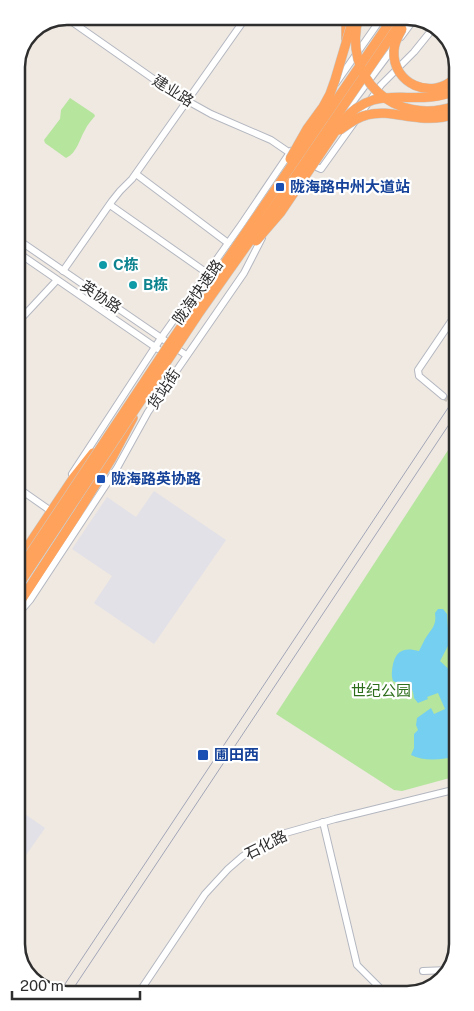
<svg xmlns="http://www.w3.org/2000/svg" width="474" height="1011" viewBox="0 0 474 1011" font-family="'Public Sans','Noto Sans SC',sans-serif">
<rect width="100%" height="100%" fill="#efe9e1"/>
<g fill="#e3e1e8">
<path d="M154 491 226 540 154 644 94 603 112 576 72 549 107 497 136 517Z"/>
<path d="M19 810 45 828 19 865Z"/>
</g>
<g fill="#b6e59e">
<path d="M70 98 94 114 95 116C91 121 87 125 85 130 79 140 77 153 66 158L45 143 44 140 60 119 61 110Z"/>
<path d="M456 438 457 776 402 791 394 790 276 714Z"/>
</g>
<path fill="#75cff0" d="M438 609H443L447 614 449 644 440 661 457 677V757C443 759 424 762 411 755L414 748V734L418 730 416 725 417 718 431 708 434 714 445 709 438 693 427 697 428 699 418 703 414 698C413 681 404 687 393 681 391 675 392 670 393 664 397 648 407 648 419 651 421 647 423 643 425 639 431 629 437 626 435 613Z"/>
<g fill="none" stroke-linecap="round" stroke-linejoin="round">
<path stroke="#c8c4bd" stroke-width="6" stroke-dasharray="6 3" stroke-linecap="butt" d="M443 396 456 405"/>
<g stroke="#b4b7c1" stroke-width="8">
<g id="minor">
<path d="M65 17 175 94 211 114 271 140 290 153"/>
<path d="M401 37 415 18"/>
<path d="M25 45 35 30"/>
<path d="M336 83 383 16"/>
<path d="M340 119 394 47"/>
<path d="M310 164 321 169 381 85 414 52 435 26"/>
<path d="M136 174 228 243"/>
<path d="M110 205 207 273"/>
<path d="M17 239 186 355"/>
<path d="M17 252 158 349"/>
<path d="M63 271 112 201 120 191 132 179 247 16"/>
<path d="M17 323 57 280"/>
<path d="M443 396 419 376 418 370 456 314"/>
<path d="M72 474 161 338 241 225 291 151"/>
<path d="M18 488 48 509"/>
<path d="M18 614 30 600 117 468 148 412 244 273 262 238"/>
<path d="M323 822 357 965 384 992"/>
<path d="M423 971 449 970"/>
<path d="M138 994 205 894 228 869 243 856 260 845 282 834 335 819 457 789"/>
</g>
</g>
<g stroke="#c9c9c9" stroke-width="10">
<g id="highway">
<path d="M346 39V16"/>
<path d="M18 561 74 477 93 453"/>
<path d="M18 605 78 513 112 458 133 418"/>
</g>
</g>
<use href="#minor" stroke="#fff" stroke-width="6"/>
<use href="#highway" stroke="#ffa35c" stroke-width="9"/>
<g stroke="#a3a6b8" stroke-width="1">
<path d="M59 993 456 396"/>
<path d="M69 995 456 414"/>
</g>
<g stroke="#c9c9c9" stroke-width="10" stroke-linecap="butt">
<g id="highway-bridge">
<path d="M359 16C341 78 395 127 455 106"/>
<path d="M402 29C398 36 394 43 394 51 392 84 432 101 455 78"/>
<path d="M340 130C348 124 357 117 367 115 385 110 403 117 421 118 433 119 444 118 455 114"/>
<path d="M290 159 307 129 323 107 330 94 335 80 351 26 352 16"/>
<path d="M256 241 281 212 341 123C376 79 412 109 455 91"/>
<path d="M18 572 168 346 394 16"/>
<path d="M18 586 199 313 288 187 405 16"/>
</g>
</g>
<use href="#highway-bridge" stroke="#ffa35c" stroke-width="9"/>
</g>
<g fill="#1a4fb4" stroke="#fff" stroke-width="2">
<rect x="275" y="182" width="10" height="10" rx="2.5"/>
<rect x="96" y="474" width="10" height="10" rx="2.5"/>
<rect x="197" y="749" width="12" height="12" rx="2.5"/>
</g>
<g fill="#0f9aa8" stroke="#fff" stroke-width="2">
<circle cx="103" cy="265" r="5"/>
<circle cx="133" cy="285" r="5"/>
</g>
<g text-anchor="middle" stroke-width="4.5" stroke-linejoin="round" paint-order="stroke">
<g font-size="15" fill="#2e2e2e" stroke="#fff">
<text transform="translate(173 91) rotate(32)" y="5">建业路</text>
<text transform="translate(198 292) rotate(-55)" y="5">陇海快速路</text>
<text transform="translate(101 297) rotate(34)" y="5">英协路</text>
<text transform="translate(164 389) rotate(-56)" y="5">货站街</text>
<text transform="translate(266 845) rotate(-27)" y="5">石化路</text>
</g>
<g font-size="15" font-weight="bold" fill="#164399" stroke="#fff" text-anchor="start">
<text x="290" y="192">陇海路中州大道站</text>
<text x="111" y="484">陇海路英协路</text>
<text x="214" y="760">圃田西</text>
</g>
<g font-size="15" font-weight="bold" fill="#0d838f" stroke="#fff" text-anchor="start">
<text x="113" y="270">C栋</text>
<text x="143" y="290">B栋</text>
</g>
<g font-size="15" fill="#2c6e1b" stroke="#fff">
<text x="381" y="696">世纪公园</text>
</g>
</g>
<path d="M0 0H474V1011H0ZM67 25H407A42 42 0 0 1 449 67V944A42 42 0 0 1 407 986H67A42 42 0 0 1 25 944V67A42 42 0 0 1 67 25Z" fill="#fff" fill-rule="evenodd"/>
<path fill="none" stroke="#2e2e2e" stroke-width="2.5" d="M67 25H407A42 42 0 0 1 449 67V944A42 42 0 0 1 407 986H67A42 42 0 0 1 25 944V67A42 42 0 0 1 67 25Z"/>
<path d="M12 991v8h128v-8" fill="none" stroke="#2e2e2e" stroke-width="2.5"/>
<text x="20" y="991" font-size="15" fill="#2e2e2e" stroke="#ffffff" stroke-width="4" paint-order="stroke">200 m</text>
</svg>
